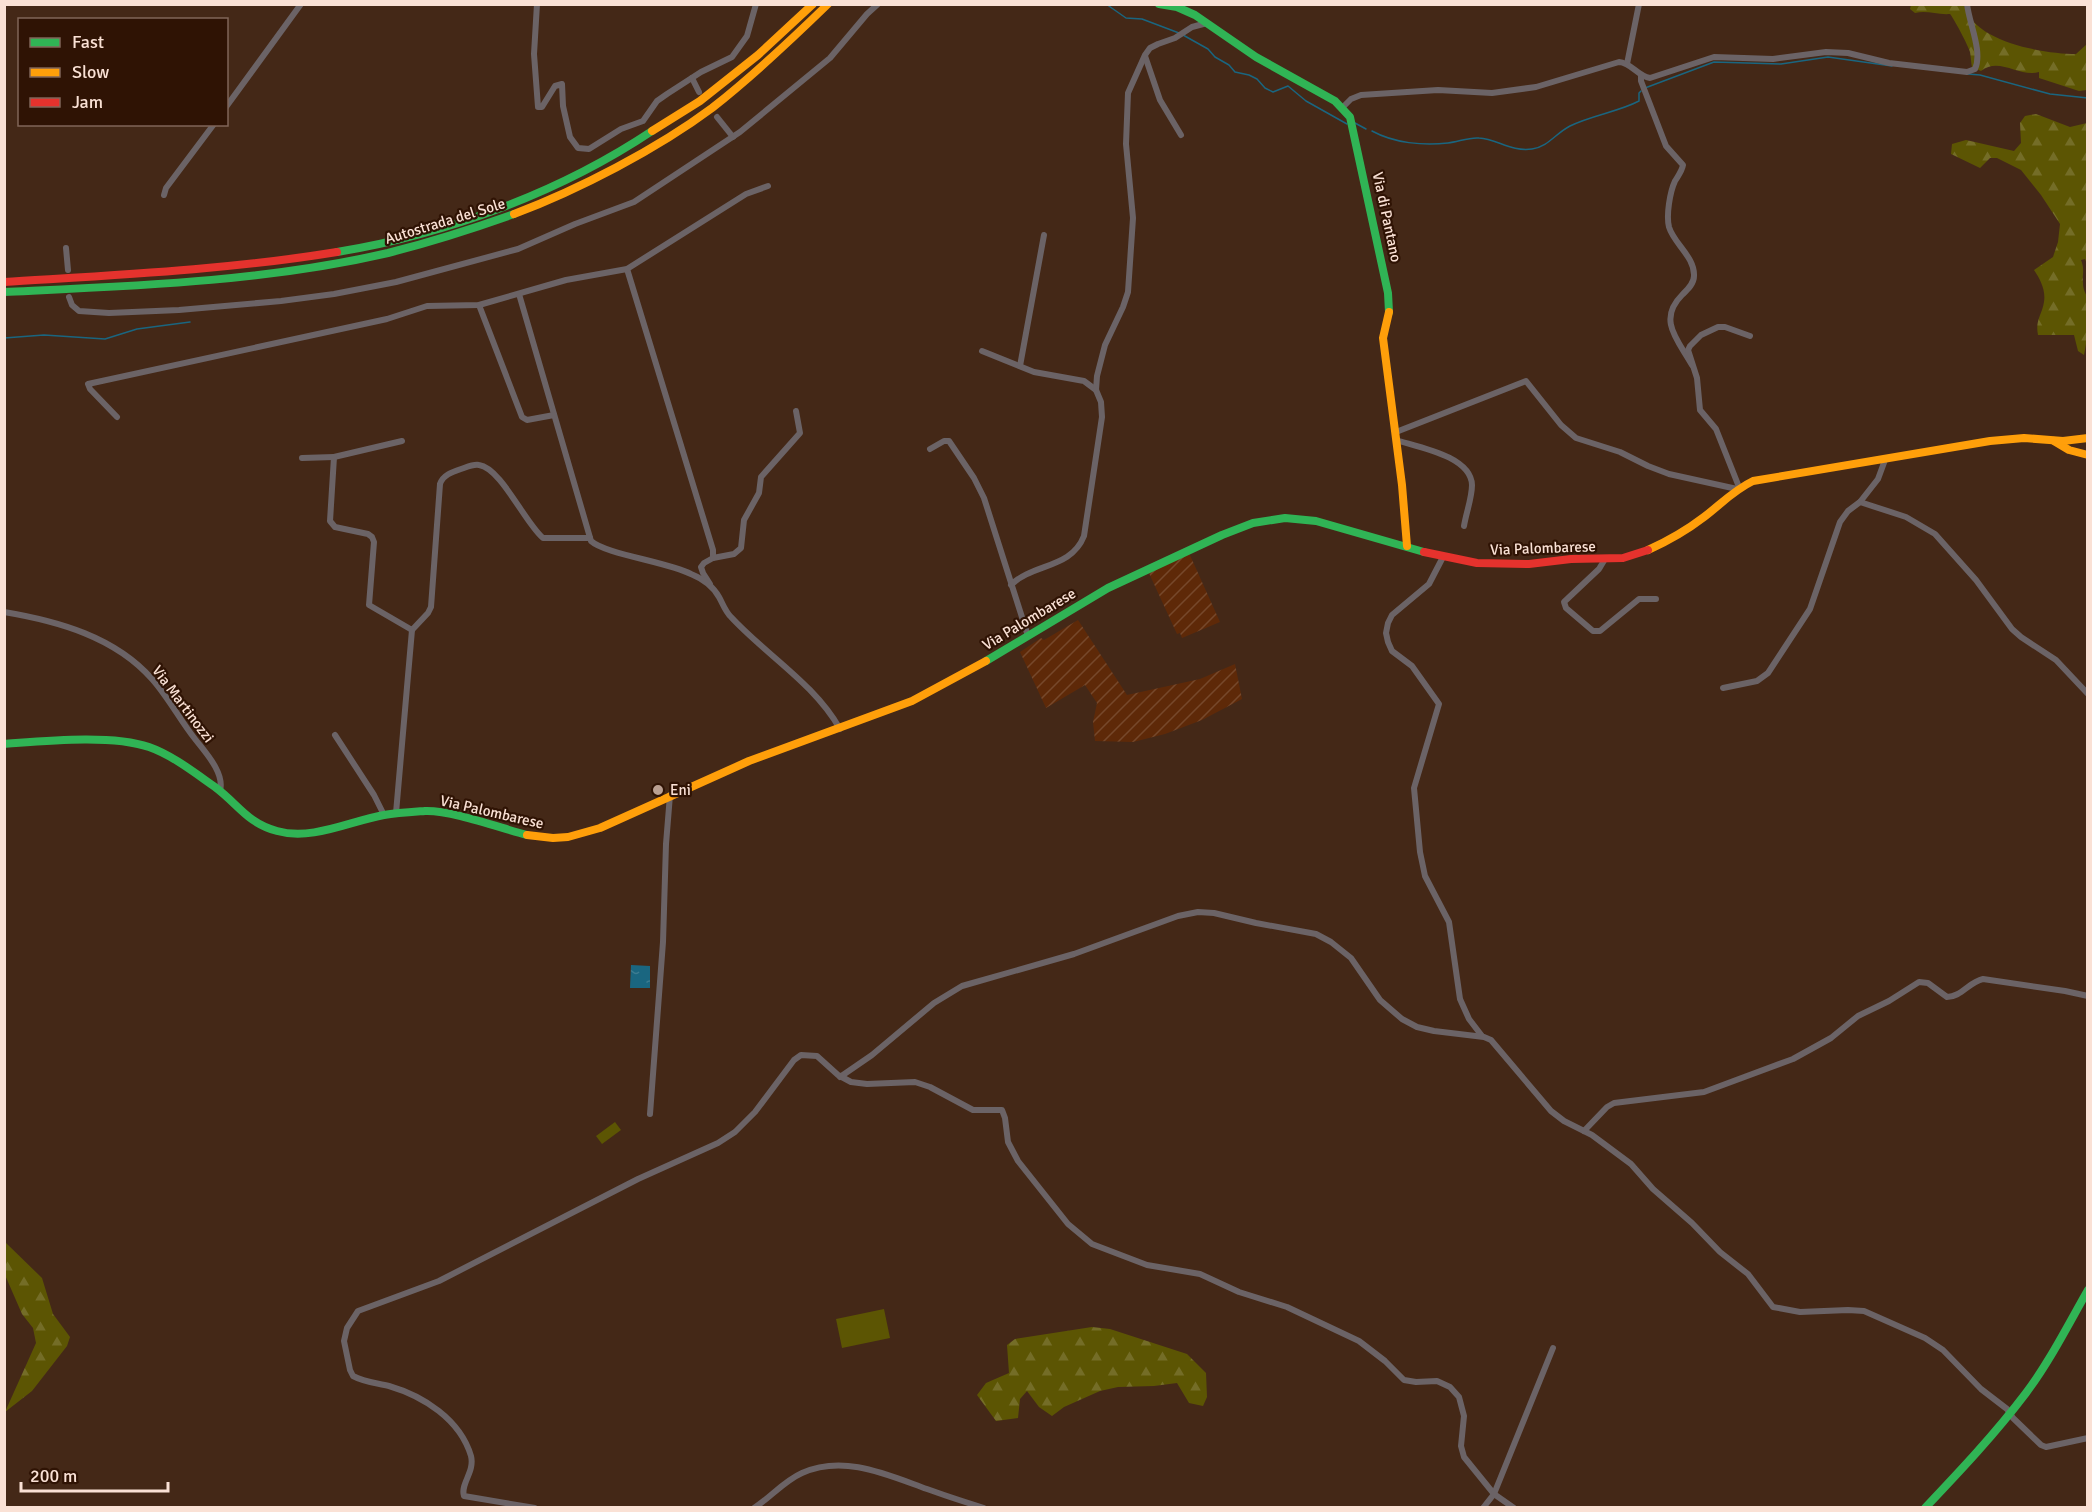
<svg xmlns="http://www.w3.org/2000/svg" width="2092" height="1512" viewBox="0 0 2092 1512" font-family="Signika,sans-serif">
<defs>
<pattern id="industrial-furrows" width="10" height="10" patternUnits="userSpaceOnUse" patternTransform="scale(1.5)"><rect width="10" height="10" fill="#5e2908"/><path d="M-1 1l2-2M0 10L10 0M9 11l2-2" fill="none" stroke="#76482b"/></pattern>
<pattern id="forest-firs" width="22" height="20" patternUnits="userSpaceOnUse" patternTransform="scale(1.5)"><rect width="22" height="20" fill="#5c5503"/><path d="M5 1l3.5 6h-7zM16 11l3.5 6h-7z" fill="#746d27"/></pattern>
<pattern id="water-ripples" width="26" height="14" patternUnits="userSpaceOnUse" patternTransform="scale(1.5)"><rect width="26" height="14" fill="#1a6680"/><path d="M2 4q2-2 4 0t4 0M15 11q2-2 4 0t4 0" fill="none" stroke="#3c7c91"/></pattern>
</defs>
<rect width="100%" height="100%" fill="#442817"/>
<g fill="url(#industrial-furrows)">
<path d="M1189 553 1220 622 1182 638 1180 633 1177 634 1148 571Z"/>
<path d="M1078 620 1127 695 1200 679 1235 664 1242 699 1202 720 1165 734 1133 742 1095 741 1093 722 1097 703 1085 685 1046 708 1020 652 1041 638 1044 640Z"/>
</g>
<g fill="url(#forest-firs)">
<path d="M1911 5H1964C1973 42 2044 54 2076 54L2087 44V90L2079 91 2039 78V72C2020 78 1999 56 1981 71L1972 67C1971 63 1971 57 1970 52 1969 47 1953 17 1950 14 1937 15 1927 10 1915 13L1910 9Z"/>
<path d="M2036 114 2070 127 2087 123V264L2085 259 2081 260C2085 270 2082 274 2083 283 2083 289 2085 292 2087 297 2091 310 2087 342 2084 355L2078 351 2074 335H2038C2035 320 2042 315 2044 302 2046 290 2040 279 2034 270L2053 257 2058 242 2060 224 2041 195 2021 170 1997 158H1990L1980 168 1951 154 1952 144 1966 140 2014 151 2021 143 2020 123 2025 116Z"/>
<path d="M5 1242 42 1278 53 1314 70 1337 67 1346 32 1391 5 1412 36 1343 33 1328 22 1314 5 1275Z"/>
<path d="M1092 1327 1110 1329 1187 1354 1206 1373 1207 1397 1203 1406 1189 1403 1177 1383 1154 1386 1118 1387 1100 1391 1064 1407 1052 1416 1039 1407 1027 1391 1020 1399 1018 1418 996 1421 977 1395 986 1383 1009 1373 1007 1345 1015 1339Z"/>
</g>
<g fill="#5c5503">
<path d="M615 1122 621 1130 602 1144 596 1136Z"/>
<path d="M884 1309 890 1338 842 1348 836 1319Z"/>
</g>
<path fill="url(#water-ripples)" d="M631 965 650 966V988H630Z"/>
<g fill="none" stroke-linecap="round" stroke-linejoin="round">
<g stroke="#1a6680" stroke-width="1.5">
<path d="M1106 4 1126 18 1142 19 1179 33"/>
<path d="M1183 35 1208 49 1215 57 1229 65 1235 72 1249 75 1257 79 1265 88 1273 92 1288 86 1306 101 1347 124"/>
<path d="M1968 74 1980 75 2050 94 2088 98"/>
<path d="M1645 88 1714 62 1781 64 1828 57 1892 66"/>
<path d="M1355 123 1366 129"/>
<path d="M1372 131C1394 143 1423 146 1448 143 1458 142 1469 137 1479 138 1497 139 1511 152 1532 149 1548 147 1556 133 1570 126 1592 115 1618 112 1639 101V93L1641 91"/>
<path d="M4 338 44 335 105 339 137 329 190 322"/>
</g>
<g stroke="#6b6366" stroke-width="6">
<path d="M537 4 534 54 538 107H542L555 86 562 84 563 106 570 137 578 148 589 149 621 129 643 121 657 101 667 94 701 72 732 57 747 36 756 4"/>
<path d="M1145 56 1160 100 1181 135"/>
<path d="M1627 64 1639 4"/>
<path d="M1641 75V81L1666 146 1683 165C1682 171 1678 176 1675 181 1670 192 1666 215 1669 227 1674 244 1695 257 1694 276 1694 284 1687 290 1682 295 1657 320 1678 340 1692 365"/>
<path d="M692 78 699 92"/>
<path d="M226 107 301 4"/>
<path d="M1343 107 1351 99 1361 95 1438 90 1492 93 1536 87 1619 62C1632 63 1637 76 1650 78L1714 57 1773 59 1826 52 1848 53 1889 63 1967 72 1975 69C1983 52 1969 23 1967 4"/>
<path d="M717 117 733 137"/>
<path d="M164 195 166 188 214 124"/>
<path d="M66 248 68 270"/>
<path d="M627 269 713 550V558L704 563 701 567 703 573 710 584"/>
<path d="M519 294 591 541C605 554 668 562 691 574 703 579 713 586 719 597 723 604 725 611 731 617 766 655 814 683 840 729"/>
<path d="M69 297 72 305 79 311 109 313 179 310 281 301 334 294 396 282 518 249 575 224 634 202 740 132 830 58 867 14 878 4"/>
<path d="M479 305 522 417 527 420 554 415"/>
<path d="M982 351 1034 372 1084 381 1096 390"/>
<path d="M1020 366 1044 235"/>
<path d="M117 417 90 389 88 384 387 319 427 306 479 305 566 280 627 269 746 194 768 186"/>
<path d="M1396 432 1526 381 1561 425 1576 438 1620 452 1648 466 1669 474 1737 489"/>
<path d="M1396 440C1418 447 1471 456 1472 485 1472 498 1466 513 1464 526"/>
<path d="M402 441 334 457 330 521 335 527 368 534 372 537 374 542 369 605 412 630 428 613 431 607 440 484C443 475 452 472 461 469 467 467 473 464 479 465 501 468 525 523 543 538H590"/>
<path d="M930 449 944 441H949L974 478 984 498 1028 636"/>
<path d="M302 458 334 457"/>
<path d="M1885 460 1878 479 1860 502 1906 517 1935 534 1976 580 2012 629 2021 637 2056 660 2088 694"/>
<path d="M1739 487 1716 429 1700 410 1697 378 1688 350 1690 346 1701 335 1718 327H1725L1750 336"/>
<path d="M1443 557 1429 584 1392 615 1388 623 1386 633 1388 642 1392 651 1412 666 1439 704 1414 788 1420 852 1425 876 1449 922 1460 999 1469 1019 1482 1036"/>
<path d="M713 558 734 554 741 548 744 520 759 493 761 477 800 433 796 411"/>
<path d="M1605 559 1599 569 1564 602 1566 608 1593 631H1600L1639 599H1656"/>
<path d="M1011 585C1033 563 1071 569 1084 536L1102 417 1101 402 1096 390 1097 376 1105 345 1123 307 1128 292 1133 218 1126 144 1128 93 1145 55 1150 48 1158 44 1175 38 1192 27 1207 23"/>
<path d="M4 612C58 621 115 637 152 679 168 697 180 720 195 739 205 752 225 773 220 791"/>
<path d="M1723 688 1757 681 1768 673 1810 609 1840 522 1848 511 1860 502"/>
<path d="M335 735 374 795 384 815"/>
<path d="M396 813 412 630"/>
<path d="M840 1077 872 1055 934 1003 962 986 1074 954 1178 916 1198 912 1214 913 1256 923 1316 934 1331 942 1351 958 1380 1000 1402 1019 1417 1027 1434 1031 1484 1037 1491 1040 1551 1111 1564 1121 1592 1135 1631 1164 1653 1189 1692 1223 1720 1252 1748 1274 1773 1307 1800 1312 1848 1310 1864 1311 1925 1338 1943 1350 1981 1389 2007 1409 2013 1418 2041 1445 2046 1447 2088 1438"/>
<path d="M650 1114 663 942 666 844 670 795"/>
<path d="M1584 1131 1607 1107 1614 1103 1704 1092 1793 1059 1831 1038 1858 1016 1889 1001 1919 982 1928 983 1947 997C1961 997 1969 982 1983 979L2065 991 2088 996"/>
<path d="M535 1508 464 1496C460 1484 475 1472 471 1456 460 1419 423 1396 389 1386 377 1383 364 1382 353 1376L350 1370 344 1341 347 1328 358 1311 439 1281 638 1179 718 1143 735 1132 755 1112 794 1060 801 1055 817 1056 838 1075 851 1082 867 1084 915 1082 930 1087 973 1110H1002L1005 1118 1008 1142 1018 1161 1068 1224 1092 1244 1147 1265 1200 1274 1239 1292 1287 1307 1359 1341 1385 1361 1404 1380 1416 1382 1437 1381 1450 1387 1459 1397 1464 1416 1461 1446 1464 1457 1494 1494 1514 1508"/>
<path d="M754 1508C771 1497 784 1481 802 1473 844 1454 888 1475 927 1489 946 1496 965 1502 984 1508"/>
<path d="M1483 1508 1494 1494 1553 1348"/>
</g>
<g stroke="#30b455" stroke-width="8">
<path d="M1159 4 1177 7 1195 15 1256 57 1335 101 1350 117 1388 293 1389 312"/>
<path d="M337 252C447 234 559 193 652 131"/>
<path d="M4 292C133 286 262 282 388 253 431 242 472 229 514 214"/>
<path d="M986 661 1108 588 1222 535 1253 523 1285 518 1316 521 1424 552"/>
<path d="M4 744C44 741 112 734 149 747 172 755 195 773 215 787 238 804 247 823 277 831 312 841 350 821 384 815 397 813 412 812 425 811 451 810 500 828 527 835"/>
<path d="M1925 1508C1960 1471 1995 1434 2026 1393 2050 1361 2068 1325 2088 1290"/>
</g>
<g stroke="#ff9f0a" stroke-width="8">
<path d="M652 131 700 101 758 55 813 4"/>
<path d="M514 214C578 190 657 149 712 108 753 76 791 40 828 4"/>
<path d="M1389 312 1383 338 1402 485 1407 546"/>
<path d="M2054 441 2069 450 2088 455"/>
<path d="M1648 550C1668 541 1687 530 1704 517 1721 504 1734 490 1753 481L1990 441 2024 438 2063 441 2088 438"/>
<path d="M527 835 553 838 568 837 600 828 749 761 912 701 986 661"/>
</g>
<g stroke="#e5322d" stroke-width="8">
<path d="M4 282C115 275 227 270 337 252"/>
<path d="M1424 552 1477 563 1529 564 1571 559 1623 558 1648 550"/>
</g>
</g>
<circle fill="#baa092" stroke="#2f1304" stroke-width="2" cx="658" cy="790" r="6"/>
<g text-anchor="middle" stroke-width="4.5" stroke-linejoin="round" paint-order="stroke">
<g font-size="15" fill="#fae1d5" stroke="#2f1304">
<text transform="translate(1387 217) rotate(78)" y="5">Via di Pantano</text>
<text transform="translate(445 221) rotate(-17)" y="5">Autostrada del Sole</text>
<text transform="translate(1543 548) rotate(-2)" y="5">Via Palombarese</text>
<text transform="translate(1029 619) rotate(-31)" y="5">Via Palombarese</text>
<text transform="translate(183 704) rotate(53)" y="5">Via Martinozzi</text>
<text transform="translate(492 812) rotate(13)" y="5">Via Palombarese</text>
</g>
<g font-size="15" fill="#fae1d5" stroke="#2f1304" text-anchor="start">
<text x="670" y="795">Eni</text>
</g>
</g>
<rect width="2092" height="1512" fill="none" stroke="#fae1d5" stroke-width="12"/>
<rect x="18" y="18" width="210" height="108" fill="#2f1304" stroke="#806558" stroke-width="1.5"/>
<rect x="30" y="38" width="30" height="9" fill="#30b455" stroke="#806558" stroke-width="1.5"/>
<text x="72" y="48" font-size="18" fill="#fae1d5">Fast</text>
<rect x="30" y="68" width="30" height="9" fill="#ff9f0a" stroke="#806558" stroke-width="1.5"/>
<text x="72" y="78" font-size="18" fill="#fae1d5">Slow</text>
<rect x="30" y="98" width="30" height="9" fill="#e5322d" stroke="#806558" stroke-width="1.5"/>
<text x="72" y="108" font-size="18" fill="#fae1d5">Jam</text>
<path d="M21 1482v9h147v-9" fill="none" stroke="#fae1d5" stroke-width="3"/>
<text x="30" y="1482" font-size="18" fill="#fae1d5" stroke="#2f1304" stroke-width="4.5" paint-order="stroke">200 m</text>
</svg>
